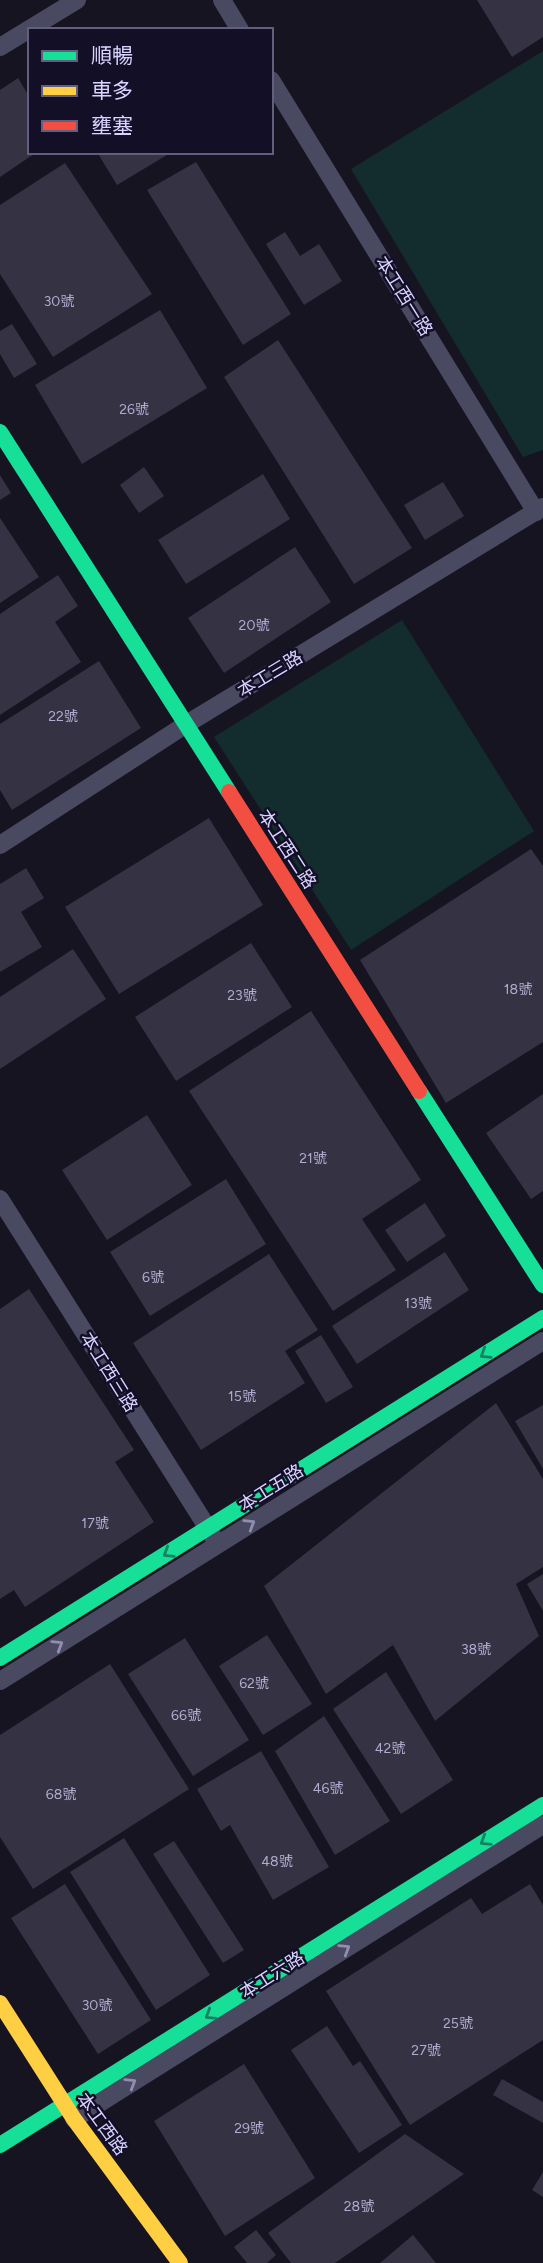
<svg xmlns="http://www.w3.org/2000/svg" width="543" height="2263" viewBox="0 0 543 2263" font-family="Figtree,'Noto Sans TC',sans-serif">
<rect width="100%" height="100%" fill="#161421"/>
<g fill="#132c2d">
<path d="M543 51V450L523 457 351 169Z"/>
<path d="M402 620 534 831 351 950 214 737Z"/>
</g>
<g fill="#343243">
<path d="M477 0H543V37L512 57Z"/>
<path d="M18 78 30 98V152H37L0 177V90Z"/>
<path d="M97 152H172L117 185Z"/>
<path d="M196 162 291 314 243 345 147 190Z"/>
<path d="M65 163 152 294 53 357 0 274V205Z"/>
<path d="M285 232 300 256 319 244 342 281 304 305 266 244Z"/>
<path d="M160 310 207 388 82 464 35 385Z"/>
<path d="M12 324 37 364 14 378 0 354V331Z"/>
<path d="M278 340 412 548 354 584 224 377Z"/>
<path d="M144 467 164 496 139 513 120 485Z"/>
<path d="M263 474 290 519 186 584 158 540Z"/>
<path d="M0 475 11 493 0 500Z"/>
<path d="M443 482 464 516 425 540 404 505Z"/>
<path d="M0 518 39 577 0 603Z"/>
<path d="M295 547 331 602 224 673 188 618Z"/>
<path d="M58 575 78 606 55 622 81 662 0 715V614Z"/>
<path d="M99 661 141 728 12 810 0 790V724Z"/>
<path d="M209 818 263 905 119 994 65 907Z"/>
<path d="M531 849 543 866V1042L446 1103 360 960Z"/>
<path d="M26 868 44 898 21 912 42 947 0 972V884Z"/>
<path d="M251 943 292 1007 176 1081 135 1017Z"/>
<path d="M73 949 106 999 0 1069V997Z"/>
<path d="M311 1011 421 1180 362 1219 396 1270 333 1311 189 1091Z"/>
<path d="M543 1094V1191L531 1199 486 1133Z"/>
<path d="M147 1115 192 1185 107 1240 62 1170Z"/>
<path d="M226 1179 266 1244 150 1316 110 1252Z"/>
<path d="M425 1203 446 1236 407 1262 385 1230Z"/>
<path d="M445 1252 469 1290 357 1364 332 1326Z"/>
<path d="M269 1254 318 1330 285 1351 305 1383 201 1450 133 1343Z"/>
<path d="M29 1289 134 1450 115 1462 154 1522 25 1607 14 1590 0 1599V1309Z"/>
<path d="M321 1335 353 1387 326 1403 295 1351Z"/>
<path d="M496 1403 543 1479V1567L516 1584 539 1636 435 1721 393 1645 326 1694 264 1586Z"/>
<path d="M543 1405V1469L515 1421Z"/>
<path d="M543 1574V1611L527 1584Z"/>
<path d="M267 1635 312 1704 263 1735 219 1666Z"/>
<path d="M185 1638 249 1740 193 1776 128 1674Z"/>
<path d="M110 1664 189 1789 33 1889 0 1837V1735Z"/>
<path d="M386 1672 453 1780 401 1814 333 1709Z"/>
<path d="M324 1716 390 1821 335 1855 275 1751Z"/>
<path d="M261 1751 329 1867 273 1900 230 1825 221 1831 197 1789Z"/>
<path d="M124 1838 210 1975 156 2010 70 1872Z"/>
<path d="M174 1841 244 1950 223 1963 153 1854Z"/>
<path d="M65 1884 151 2020 98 2054 11 1918Z"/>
<path d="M530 1884 543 1905V2040L410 2125 326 1991 471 1898 482 1914Z"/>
<path d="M327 2026 353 2066 360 2061 402 2125 359 2153 291 2050Z"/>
<path d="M244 2064 315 2178 225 2236 154 2121Z"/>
<path d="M502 2079 543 2102V2123L493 2095Z"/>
<path d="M405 2134 464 2174 335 2263H291L268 2233Z"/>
<path d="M543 2172V2197L532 2190Z"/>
<path d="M256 2230 276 2255 267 2263H247L234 2247Z"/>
<path d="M413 2235 436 2263H380Z"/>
</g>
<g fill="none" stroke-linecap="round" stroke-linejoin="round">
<g stroke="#4a4962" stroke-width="18">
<path d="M222 0 240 30"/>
<path d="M0 47 77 0"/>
<path d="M271 80 536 512"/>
<path d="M0 845 185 725 543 507"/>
<path d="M0 1199 214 1538"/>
<path d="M0 1681 543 1341"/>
<path d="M74 2119 543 1825"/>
</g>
<g stroke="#16e098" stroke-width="16">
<path d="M0 432 229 792"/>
<path d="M419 1091 543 1285"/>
<path d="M0 1658 543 1318"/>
<path d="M0 2145 543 1805"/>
</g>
<path stroke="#ffcf43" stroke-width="16" d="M0 2003 74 2119 180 2263"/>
<path stroke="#f24e42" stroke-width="16" d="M229 792 419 1091"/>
</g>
<defs><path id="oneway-chevron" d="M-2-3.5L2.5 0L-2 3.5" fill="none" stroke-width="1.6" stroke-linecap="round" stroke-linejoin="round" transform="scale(1.75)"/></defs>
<g stroke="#158265">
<use href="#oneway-chevron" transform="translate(485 1354) rotate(148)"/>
<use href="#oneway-chevron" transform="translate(168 1553) rotate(148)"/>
<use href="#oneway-chevron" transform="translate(485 1841) rotate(148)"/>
<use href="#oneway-chevron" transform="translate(210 2015) rotate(148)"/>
</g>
<g stroke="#928eb0">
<use href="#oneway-chevron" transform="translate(250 1524) rotate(-32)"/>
<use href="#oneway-chevron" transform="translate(58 1645) rotate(-32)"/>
<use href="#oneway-chevron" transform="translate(345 1949) rotate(-32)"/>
<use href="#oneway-chevron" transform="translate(131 2083) rotate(-32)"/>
</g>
<g text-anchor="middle" stroke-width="5" stroke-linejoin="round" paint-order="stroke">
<g font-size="14" fill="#b0acd0">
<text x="59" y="306">30號</text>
<text x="134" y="414">26號</text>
<text x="254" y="630">20號</text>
<text x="63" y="721">22號</text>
<text x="518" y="994">18號</text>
<text x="242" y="1000">23號</text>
<text x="313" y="1163">21號</text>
<text x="153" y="1282">6號</text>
<text x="418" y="1308">13號</text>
<text x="242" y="1401">15號</text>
<text x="95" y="1528">17號</text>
<text x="476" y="1654">38號</text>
<text x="254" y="1688">62號</text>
<text x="186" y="1720">66號</text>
<text x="390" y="1753">42號</text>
<text x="328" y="1793">46號</text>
<text x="61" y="1799">68號</text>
<text x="277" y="1866">48號</text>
<text x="97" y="2010">30號</text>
<text x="458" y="2028">25號</text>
<text x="426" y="2055">27號</text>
<text x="249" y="2133">29號</text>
<text x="359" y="2211">28號</text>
</g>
<g font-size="18" fill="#d9d4ff" stroke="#130f26">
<text transform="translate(404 296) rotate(58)" y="6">本工西一路</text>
<text transform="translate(270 674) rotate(-31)" y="6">本工三路</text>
<text transform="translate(287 849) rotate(57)" y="6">本工西二路</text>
<text transform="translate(109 1372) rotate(58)" y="6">本工西三路</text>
<text transform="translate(271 1488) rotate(-32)" y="6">本工五路</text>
<text transform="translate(272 1975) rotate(-32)" y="6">本工六路</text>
<text transform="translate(102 2124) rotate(54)" y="6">本工西路</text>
</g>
</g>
<rect x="28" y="28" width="245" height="126" fill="#130f26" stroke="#625e7d" stroke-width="2"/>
<rect x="42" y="51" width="35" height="10" fill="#16e098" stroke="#625e7d" stroke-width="2"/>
<text x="91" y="63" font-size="21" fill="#d9d4ff">順暢</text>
<rect x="42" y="86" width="35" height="10" fill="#ffcf43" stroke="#625e7d" stroke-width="2"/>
<text x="91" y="98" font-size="21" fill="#d9d4ff">車多</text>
<rect x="42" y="121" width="35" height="10" fill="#f24e42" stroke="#625e7d" stroke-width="2"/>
<text x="91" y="133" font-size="21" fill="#d9d4ff">壅塞</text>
</svg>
